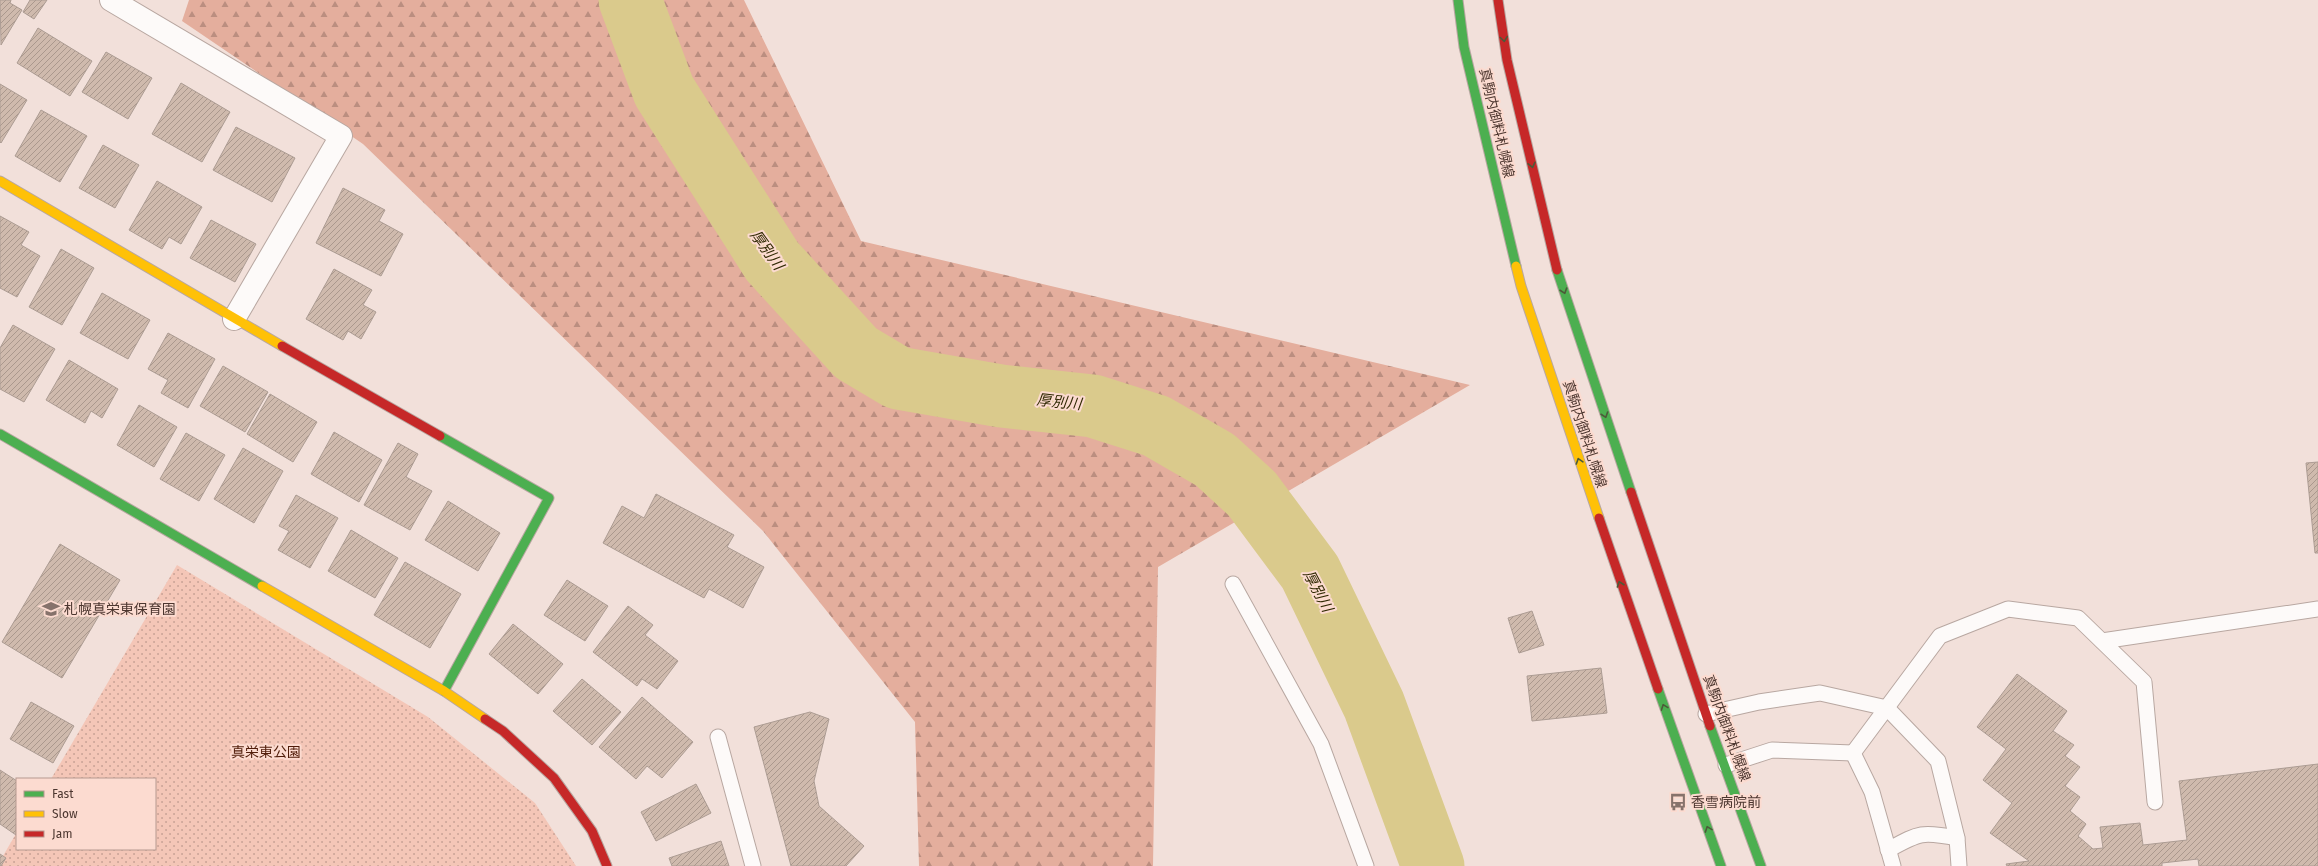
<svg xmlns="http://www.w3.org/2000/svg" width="2318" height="866" viewBox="0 0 2318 866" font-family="'Fira Sans','Noto Sans JP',sans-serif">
<defs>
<pattern id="forest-firs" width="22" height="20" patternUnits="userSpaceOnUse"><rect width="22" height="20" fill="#e4ae9d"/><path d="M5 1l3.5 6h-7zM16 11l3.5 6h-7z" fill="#bb8e80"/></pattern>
<pattern id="park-dots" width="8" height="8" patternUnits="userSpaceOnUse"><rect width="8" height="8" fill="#f4c6b7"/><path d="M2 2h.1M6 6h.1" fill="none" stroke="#c8a295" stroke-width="1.8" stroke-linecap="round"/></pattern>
<pattern id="building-hatch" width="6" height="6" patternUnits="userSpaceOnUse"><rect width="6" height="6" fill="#cfbaad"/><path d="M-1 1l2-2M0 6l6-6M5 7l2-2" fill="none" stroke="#aa988d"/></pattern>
</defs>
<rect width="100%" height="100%" fill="#f2e0da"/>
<path fill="url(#forest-firs)" d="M189 0H744L861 241 1470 385 1158 567 1153 866H919L915 722 763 531 363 144 182 21Z"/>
<path fill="url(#park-dots)" d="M177 565 428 717 535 803 576 866H0V861L17 832V849H155V779H51Z"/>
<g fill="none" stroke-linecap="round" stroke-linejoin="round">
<path stroke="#daca8c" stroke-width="63" d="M630 0 664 91 772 261 856 353 898 378 1001 396 1093 406 1156 426 1215 460 1252 494 1310 572 1374 705 1433 866"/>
</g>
<g fill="url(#building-hatch)" stroke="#ac9c93">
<path d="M0 0H11L10 3 22 10 1 45Z"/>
<path d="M30 0H47L34 19 23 12Z"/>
<path d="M38 28 92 61 70 96 17 63Z"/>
<path d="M106 52 152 78 128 119 82 92Z"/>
<path d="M181 83 230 112 202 162 152 134Z"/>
<path d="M0 84 27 100 1 143 0 142Z"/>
<path d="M41 110 87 136 60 182 15 156Z"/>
<path d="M236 127 295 158 272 202 213 170Z"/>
<path d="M103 145 139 165 115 208 79 188Z"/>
<path d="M157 181 202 207 181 244 169 237 162 249 129 230Z"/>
<path d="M343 188 385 210 379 221 403 234 381 276 316 243Z"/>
<path d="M0 216 29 232 21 245 40 256 17 297 0 288Z"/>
<path d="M211 220 256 244 235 282 190 258Z"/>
<path d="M61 249 94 268 62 325 29 307Z"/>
<path d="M334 269 372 290 363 305 376 312 361 339 348 331 343 340 306 319Z"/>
<path d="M102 293 150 320 128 359 80 333Z"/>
<path d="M13 325 55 349 24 402 0 389V348Z"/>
<path d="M168 333 215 359 188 408 161 393 168 380 148 369Z"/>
<path d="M69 360 118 389 102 418 91 411 85 423 46 400Z"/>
<path d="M223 366 268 392 245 432 200 406Z"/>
<path d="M270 394 317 422 293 462 247 434Z"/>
<path d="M139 405 177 427 154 467 117 445Z"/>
<path d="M334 432 382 460 359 502 311 474Z"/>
<path d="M186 433 225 455 199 501 160 479Z"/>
<path d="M398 443 418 454 406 477 432 491 410 530 364 505Z"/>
<path d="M243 448 283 471 254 523 214 499Z"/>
<path d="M2318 462V553H2315L2306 463Z"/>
<path d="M656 494 734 535 727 547 764 567 743 608 709 589 704 598 603 543 622 506 644 518Z"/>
<path d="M296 495 338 518 310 568 278 550 289 531 279 526Z"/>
<path d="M448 501 500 533 478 571 425 540Z"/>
<path d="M351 530 398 558 375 598 328 571Z"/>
<path d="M60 544 120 580 62 678 2 642Z"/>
<path d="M405 562 461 594 430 648 374 615Z"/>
<path d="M567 580 608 606 585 641 544 615Z"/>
<path d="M628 606 653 625 645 635 678 661 657 689 642 679 637 686 593 652Z"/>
<path d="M1532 611 1544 645 1519 653 1508 618Z"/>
<path d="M513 624 563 664 538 694 489 654Z"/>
<path d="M1601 668 1607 713 1532 721 1527 676Z"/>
<path d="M2017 674 2067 711 2053 731 2074 745 2065 756 2080 767 2065 786 2080 797 2070 811 2086 824 2078 836 2093 849 2103 848 2100 827 2140 823 2143 845 2187 840 2179 781 2318 764V866H2199L2198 859 2162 863V866H2007L2006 864 2029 861 1990 833 2012 803 1983 780 2006 749 1977 727Z"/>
<path d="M582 679 621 712 592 745 553 711Z"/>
<path d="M642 697 693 742 662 778 647 766 636 779 599 747Z"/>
<path d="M31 702 74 726 53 763 10 739Z"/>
<path d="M810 712 829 719 814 781 819 806 864 846 846 866H791L754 727Z"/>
<path d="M0 770 17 781 16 835 0 824Z"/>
<path d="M696 784 711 813 656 841 641 812Z"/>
<path d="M721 841 729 866H672L669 858Z"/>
<path d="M0 854 6 858 1 866H0Z"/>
</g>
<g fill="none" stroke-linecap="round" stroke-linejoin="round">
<g stroke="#b8a7a1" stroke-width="17">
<g id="lane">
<path d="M1233 584 1321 744 1366 866"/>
<path d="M2102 641 2318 609"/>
<path d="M1706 714 1759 702 1820 693 1887 708 1938 761 1957 838 1959 866"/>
<path d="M718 737 753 866"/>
<path d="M1853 753 1872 792 1893 866"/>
<path d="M1726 765 1772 750 1853 753 1940 636 2008 609 2078 618 2144 682 2155 802"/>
<path d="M1888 850C1919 833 1921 831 1957 838"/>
</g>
</g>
<g stroke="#b8a7a1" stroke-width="24">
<path id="street" d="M111 0 341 136 234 319"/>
</g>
<g stroke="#b8a7a1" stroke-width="11">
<g id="fast">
<path d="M1458 0 1464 47 1516 266"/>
<path d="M1557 270 1631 492"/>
<path d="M0 434 262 586"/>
<path d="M440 436 549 498 444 691"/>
<path d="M1658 689 1721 866"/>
<path d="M1710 726 1761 866"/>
</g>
</g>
<g stroke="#b8a7a1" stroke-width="11">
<g id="slow">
<path d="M0 181 282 346"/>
<path d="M1516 266 1521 286 1599 518"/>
<path d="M262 586 444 691 485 719"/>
</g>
</g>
<g stroke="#b8a7a1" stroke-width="11">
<g id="jam">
<path d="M1498 0 1507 60 1557 270"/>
<path d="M282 346 440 436"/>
<path d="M1631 492 1710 726"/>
<path d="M1599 518 1658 689"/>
<path d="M485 719 503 731 554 778 592 831 607 866"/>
</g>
</g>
<use href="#lane" stroke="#fdfaf9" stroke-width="15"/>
<use href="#street" stroke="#fdfaf9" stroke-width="22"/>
<use href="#fast" stroke="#4caf50" stroke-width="9"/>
<use href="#slow" stroke="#ffc107" stroke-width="9"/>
<use href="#jam" stroke="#c62828" stroke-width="9"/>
</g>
<defs><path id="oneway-chevron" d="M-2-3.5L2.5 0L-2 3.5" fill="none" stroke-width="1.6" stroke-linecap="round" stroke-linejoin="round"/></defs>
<g stroke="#4c5a39">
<use href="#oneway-chevron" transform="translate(1504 39) rotate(82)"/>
<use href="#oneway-chevron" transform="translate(1532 165) rotate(77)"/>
<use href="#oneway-chevron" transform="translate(1564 291) rotate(71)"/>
<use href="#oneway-chevron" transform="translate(1605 415) rotate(71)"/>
<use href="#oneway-chevron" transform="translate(1579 461) rotate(-108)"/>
<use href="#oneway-chevron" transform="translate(1620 584) rotate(-109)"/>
<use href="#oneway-chevron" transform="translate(1664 707) rotate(-110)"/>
<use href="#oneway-chevron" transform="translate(1708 829) rotate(-110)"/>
</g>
<defs>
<g id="school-bare" transform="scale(1.38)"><path d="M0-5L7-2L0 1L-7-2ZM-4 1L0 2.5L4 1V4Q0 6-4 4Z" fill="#86726b" stroke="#fcdbd0" stroke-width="2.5" paint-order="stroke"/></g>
<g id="bus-bare" transform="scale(1.38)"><path d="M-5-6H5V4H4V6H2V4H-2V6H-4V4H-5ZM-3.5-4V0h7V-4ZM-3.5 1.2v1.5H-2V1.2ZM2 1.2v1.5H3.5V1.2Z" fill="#86726b" stroke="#fcdbd0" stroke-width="2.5" paint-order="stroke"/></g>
</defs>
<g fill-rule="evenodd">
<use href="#school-bare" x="51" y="609"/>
<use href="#bus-bare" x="1678" y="802"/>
</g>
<g text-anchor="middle" stroke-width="4" stroke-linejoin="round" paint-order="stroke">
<g font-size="14" fill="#4c362f" stroke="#fcdbd0">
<text transform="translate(1497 123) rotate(77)" y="5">真駒内御料札幌線</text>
<text transform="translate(1585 434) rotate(72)" y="5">真駒内御料札幌線</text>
<text transform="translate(1727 728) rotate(70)" y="5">真駒内御料札幌線</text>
</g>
<g font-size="14" fill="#4c362f" stroke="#fcdbd0" text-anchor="start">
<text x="64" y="614">札幌真栄東保育園</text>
<text x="1691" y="807">香雪病院前</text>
</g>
<g font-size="14" fill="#501c09" stroke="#fcdbd0">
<text x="266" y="757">真栄東公園</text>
</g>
<g font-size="15" font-style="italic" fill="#302903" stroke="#fcdbd0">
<text transform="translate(767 250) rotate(54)" y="5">厚別川</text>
<text transform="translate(1059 402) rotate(6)" y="5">厚別川</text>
<text transform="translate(1318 591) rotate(62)" y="5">厚別川</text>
</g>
</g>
<rect x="16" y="778" width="140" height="72" fill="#fcdbd0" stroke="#b69990"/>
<rect x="24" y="791" width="20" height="6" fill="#4caf50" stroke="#b69990"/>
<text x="52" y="798" font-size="12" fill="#4c362f">Fast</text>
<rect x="24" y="811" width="20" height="6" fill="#ffc107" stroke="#b69990"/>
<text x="52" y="818" font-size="12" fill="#4c362f">Slow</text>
<rect x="24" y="831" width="20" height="6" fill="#c62828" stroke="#b69990"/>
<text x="52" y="838" font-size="12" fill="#4c362f">Jam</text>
</svg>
